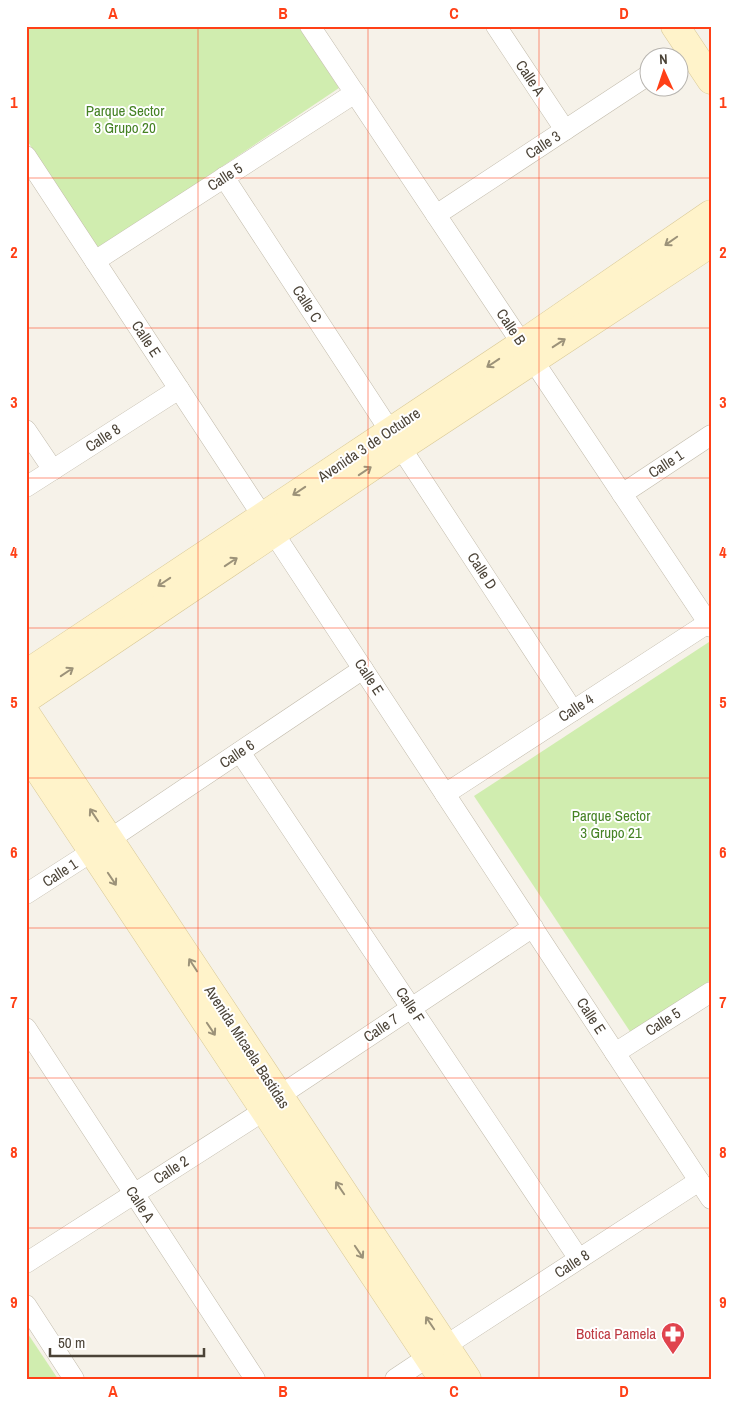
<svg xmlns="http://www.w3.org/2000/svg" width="737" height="1405" viewBox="0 0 737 1405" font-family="'Archivo Narrow',sans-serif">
<rect width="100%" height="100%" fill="#f6f2e9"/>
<g fill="#d0edaf">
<path d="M26 26H298L339 88 99 249 26 139Z"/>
<path d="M709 642 711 980 631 1033 474 796Z"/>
<path d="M26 1331 58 1379H26Z"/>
</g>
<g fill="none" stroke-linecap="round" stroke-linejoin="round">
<g stroke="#c2bbab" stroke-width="21">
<g id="street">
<path d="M310 26 711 627"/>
<path d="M496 26 565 130"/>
<path d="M26 156 711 1199"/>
<path d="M224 177 573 711"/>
<path d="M436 215 650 74"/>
<path d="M95 261 355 93"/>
<path d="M26 430 53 470"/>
<path d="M26 487 179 389"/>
<path d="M622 494 711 435"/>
<path d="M240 752 579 1259"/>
<path d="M445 794 708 623"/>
<path d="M110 839 363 669"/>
<path d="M26 894 93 851"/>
<path d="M26 1028 255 1379"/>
<path d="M615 1053 711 992"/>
<path d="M279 1096 533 927"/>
<path d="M26 1263 265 1110"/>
<path d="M26 1305 74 1379"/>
<path d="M445 1346 699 1181"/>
<path d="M395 1379 428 1357"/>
</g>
</g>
<g stroke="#d9c996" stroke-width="29">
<g id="secondary">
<path d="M675 26 711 80"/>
<path d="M26 674 522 344 711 214"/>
<path d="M26 699 401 447 711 243"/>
<path d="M26 714 467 1379"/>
<path d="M26 751 443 1379"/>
</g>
</g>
<use href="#street" stroke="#fff" stroke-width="20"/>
<use href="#secondary" stroke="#fff3ca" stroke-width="28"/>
</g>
<defs><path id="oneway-shaft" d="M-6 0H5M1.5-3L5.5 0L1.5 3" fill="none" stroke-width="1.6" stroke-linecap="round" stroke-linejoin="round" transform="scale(1.25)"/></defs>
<g stroke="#9c9279">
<use href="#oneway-shaft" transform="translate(671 241) rotate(145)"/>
<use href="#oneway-shaft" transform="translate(559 343) rotate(-33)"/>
<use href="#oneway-shaft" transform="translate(493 363) rotate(146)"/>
<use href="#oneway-shaft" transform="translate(365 471) rotate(-34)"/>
<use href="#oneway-shaft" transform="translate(299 491) rotate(146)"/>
<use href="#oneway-shaft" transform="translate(231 562) rotate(-34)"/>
<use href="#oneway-shaft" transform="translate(164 582) rotate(146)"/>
<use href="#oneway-shaft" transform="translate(67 672) rotate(-34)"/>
<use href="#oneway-shaft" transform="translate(94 815) rotate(-124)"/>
<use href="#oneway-shaft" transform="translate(112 879) rotate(56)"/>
<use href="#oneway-shaft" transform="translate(193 965) rotate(-123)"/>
<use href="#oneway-shaft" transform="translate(211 1029) rotate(56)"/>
<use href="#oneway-shaft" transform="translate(340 1188) rotate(-124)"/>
<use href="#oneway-shaft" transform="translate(359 1252) rotate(56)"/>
<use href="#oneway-shaft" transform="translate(430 1323) rotate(-124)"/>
</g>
<path fill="none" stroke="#ff4017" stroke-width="1" stroke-opacity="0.55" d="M198 26V1379M368 26V1379M539 26V1379M26 178H711M26 328H711M26 478H711M26 628H711M26 778H711M26 928H711M26 1078H711M26 1228H711"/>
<defs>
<g id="pharmacy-pin" transform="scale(1.25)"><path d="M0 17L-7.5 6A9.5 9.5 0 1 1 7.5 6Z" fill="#e0444e" stroke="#fff"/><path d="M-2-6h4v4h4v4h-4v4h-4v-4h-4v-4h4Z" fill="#fff"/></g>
</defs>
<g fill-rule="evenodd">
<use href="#pharmacy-pin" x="673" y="1334"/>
</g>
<g text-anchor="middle" stroke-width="4" stroke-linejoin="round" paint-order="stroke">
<g font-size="15" fill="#4b4337" stroke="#fff">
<text transform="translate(530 78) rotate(56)" y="5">Calle A</text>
<text transform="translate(543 145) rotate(-33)" y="5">Calle 3</text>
<text transform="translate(225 177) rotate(-33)" y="5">Calle 5</text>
<text transform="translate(307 304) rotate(57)" y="5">Calle C</text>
<text transform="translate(511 327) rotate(56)" y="5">Calle B</text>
<text transform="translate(146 339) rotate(57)" y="5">Calle E</text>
<text transform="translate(103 438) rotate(-33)" y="5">Calle 8</text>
<text transform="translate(369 445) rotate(-34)" y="5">Avenida 3 de Octubre</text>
<text transform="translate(666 464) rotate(-33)" y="5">Calle 1</text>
<text transform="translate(482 571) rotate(57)" y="5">Calle D</text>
<text transform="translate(369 677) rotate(57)" y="5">Calle E</text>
<text transform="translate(576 708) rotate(-33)" y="5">Calle 4</text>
<text transform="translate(237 754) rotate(-34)" y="5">Calle 6</text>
<text transform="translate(60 873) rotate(-33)" y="5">Calle 1</text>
<text transform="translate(410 1005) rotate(57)" y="5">Calle F</text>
<text transform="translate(591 1016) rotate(57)" y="5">Calle E</text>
<text transform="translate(663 1022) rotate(-33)" y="5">Calle 5</text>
<text transform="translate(381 1028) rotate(-34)" y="5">Calle 7</text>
<text transform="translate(247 1047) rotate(57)" y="5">Avenida Micaela Bastidas</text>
<text transform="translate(171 1170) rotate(-33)" y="5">Calle 2</text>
<text transform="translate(140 1204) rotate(57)" y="5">Calle A</text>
<text transform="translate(572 1264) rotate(-33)" y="5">Calle 8</text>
</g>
<g font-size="15" fill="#458224" stroke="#fff">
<text x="125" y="116">Parque Sector<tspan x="125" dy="17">3 Grupo 20</tspan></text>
<text x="611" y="821">Parque Sector<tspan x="611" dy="17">3 Grupo 21</tspan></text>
</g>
<g font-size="15" fill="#be3a42" stroke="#fff" text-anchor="end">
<text x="656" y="1339">Botica Pamela</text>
</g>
</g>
<rect width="737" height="1405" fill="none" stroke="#ffffff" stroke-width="55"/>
<g transform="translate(664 72) rotate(357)"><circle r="24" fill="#ffffff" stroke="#b7b4af"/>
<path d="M0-4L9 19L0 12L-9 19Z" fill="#ff4017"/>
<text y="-8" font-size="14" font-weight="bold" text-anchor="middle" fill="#4b4337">N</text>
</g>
<path d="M50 1348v8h154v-8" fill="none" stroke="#4b4337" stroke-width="2.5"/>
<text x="58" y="1348" font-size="15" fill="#4b4337" stroke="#ffffff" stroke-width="4" paint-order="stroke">50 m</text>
<rect x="28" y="28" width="682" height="1350" fill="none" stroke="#ff4017" stroke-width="2"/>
<g font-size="16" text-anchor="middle" font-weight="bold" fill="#ff4017">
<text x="113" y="19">A</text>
<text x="283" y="19">B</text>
<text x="454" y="19">C</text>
<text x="624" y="19">D</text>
<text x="14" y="108">1</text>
<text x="723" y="108">1</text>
<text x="14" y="258">2</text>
<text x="723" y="258">2</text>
<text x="14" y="408">3</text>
<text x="723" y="408">3</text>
<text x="14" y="558">4</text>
<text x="723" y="558">4</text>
<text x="14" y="708">5</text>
<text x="723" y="708">5</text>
<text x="14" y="858">6</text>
<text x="723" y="858">6</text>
<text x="14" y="1008">7</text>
<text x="723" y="1008">7</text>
<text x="14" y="1158">8</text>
<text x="723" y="1158">8</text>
<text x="14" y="1308">9</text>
<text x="723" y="1308">9</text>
<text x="113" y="1397">A</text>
<text x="283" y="1397">B</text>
<text x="454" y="1397">C</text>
<text x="624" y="1397">D</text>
</g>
</svg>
